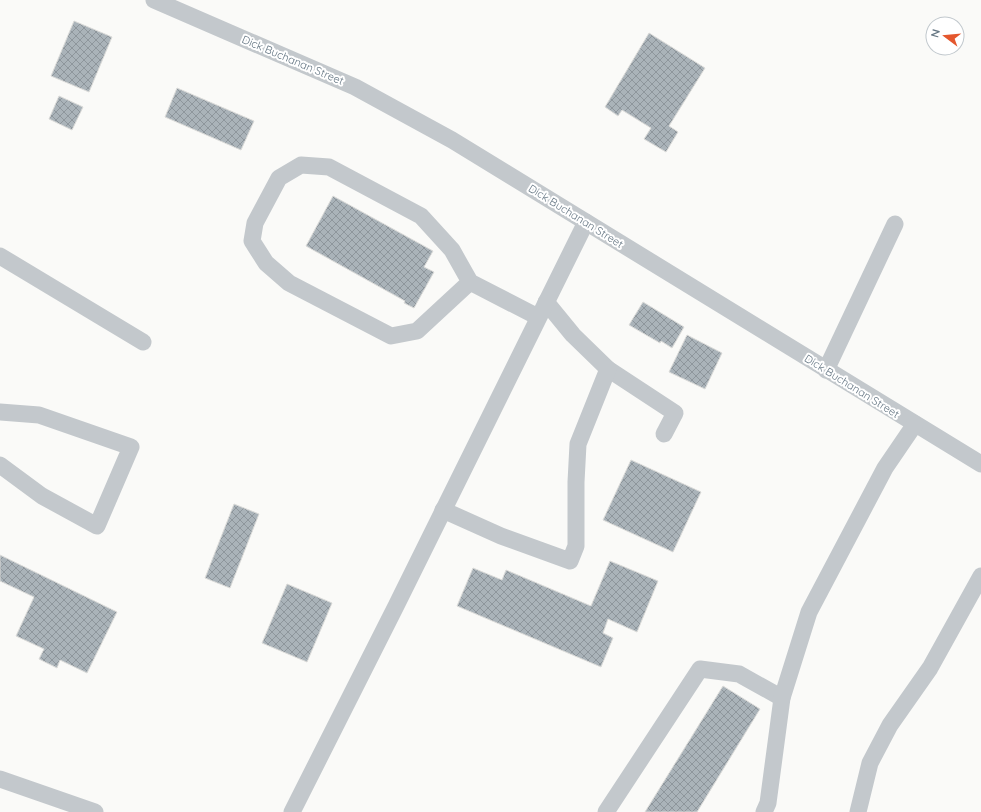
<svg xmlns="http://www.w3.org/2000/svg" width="981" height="812" viewBox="0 0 981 812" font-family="Quicksand,sans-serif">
<defs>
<pattern id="building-cross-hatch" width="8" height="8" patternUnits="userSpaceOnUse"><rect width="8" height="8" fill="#aab3b9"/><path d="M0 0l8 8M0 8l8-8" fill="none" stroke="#8e969c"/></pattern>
</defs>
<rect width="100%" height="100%" fill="#fafaf8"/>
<g fill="url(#building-cross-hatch)" stroke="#dcdcda">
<path d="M74 21 112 37 89 92 51 76Z"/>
<path d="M649 33 705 68 669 126 678 132 666 152 644 139 651 128 622 110 618 116 605 107Z"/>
<path d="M177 88 254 121 241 150 165 117Z"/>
<path d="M59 96 83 107 72 130 49 119Z"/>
<path d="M333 196 433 251 424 267 434 272 414 308 404 303 405 301 306 246Z"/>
<path d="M643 302 684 327 672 348 661 341 660 343 629 325Z"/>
<path d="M687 335 722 353 705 389 669 372Z"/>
<path d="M631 460 701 492 673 552 603 520Z"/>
<path d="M234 504 259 514 230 588 205 578Z"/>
<path d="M0 555 117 612 87 673 60 660 57 668 39 659 44 649 16 636 34 597 0 581Z"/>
<path d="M610 561 658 581 637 632 608 619 603 633 613 638 601 667 457 606 473 568 502 580 506 570 591 606Z"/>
<path d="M287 584 332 603 307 662 262 643Z"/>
<path d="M723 686 760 709 697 812H645Z"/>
</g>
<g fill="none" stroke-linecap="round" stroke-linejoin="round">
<g stroke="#c3c8cc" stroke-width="17">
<path d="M154 0 355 87 452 140 981 464"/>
<path d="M0 256 143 342"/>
<path d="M470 282 417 331 391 336 289 283 266 263 252 241 255 223 279 178 301 165 329 167 421 216 452 250 470 282 538 317"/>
<path d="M608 369 675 413 664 434"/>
<path d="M826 370 895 224"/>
<path d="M0 412 39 415 131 447 97 526 42 496 0 465"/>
<path d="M443 510 501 536 570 561 576 546V482L578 444 608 369 573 335 546 302"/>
<path d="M0 779 95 812"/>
<path d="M292 812 396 606 586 222"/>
<path d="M606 812 700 669 739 674 782 698"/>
<path d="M764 812 768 803 782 698 809 612 885 468 915 424"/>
<path d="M858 812 870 763 890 725 930 668 981 576"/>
</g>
</g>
<g text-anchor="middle" stroke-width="4" stroke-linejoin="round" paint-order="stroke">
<g font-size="11" fill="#657683" stroke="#fff">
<text transform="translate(293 60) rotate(23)" y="4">Dick Buchanan Street</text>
<text transform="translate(576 216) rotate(32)" y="4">Dick Buchanan Street</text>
<text transform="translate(852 386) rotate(32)" y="4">Dick Buchanan Street</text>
</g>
</g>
<g transform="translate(945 36) rotate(286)"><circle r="19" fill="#ffffff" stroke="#c1c8cd"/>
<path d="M0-3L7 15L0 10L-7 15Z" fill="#e4572e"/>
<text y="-6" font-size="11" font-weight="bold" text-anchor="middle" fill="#657683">N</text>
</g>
</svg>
